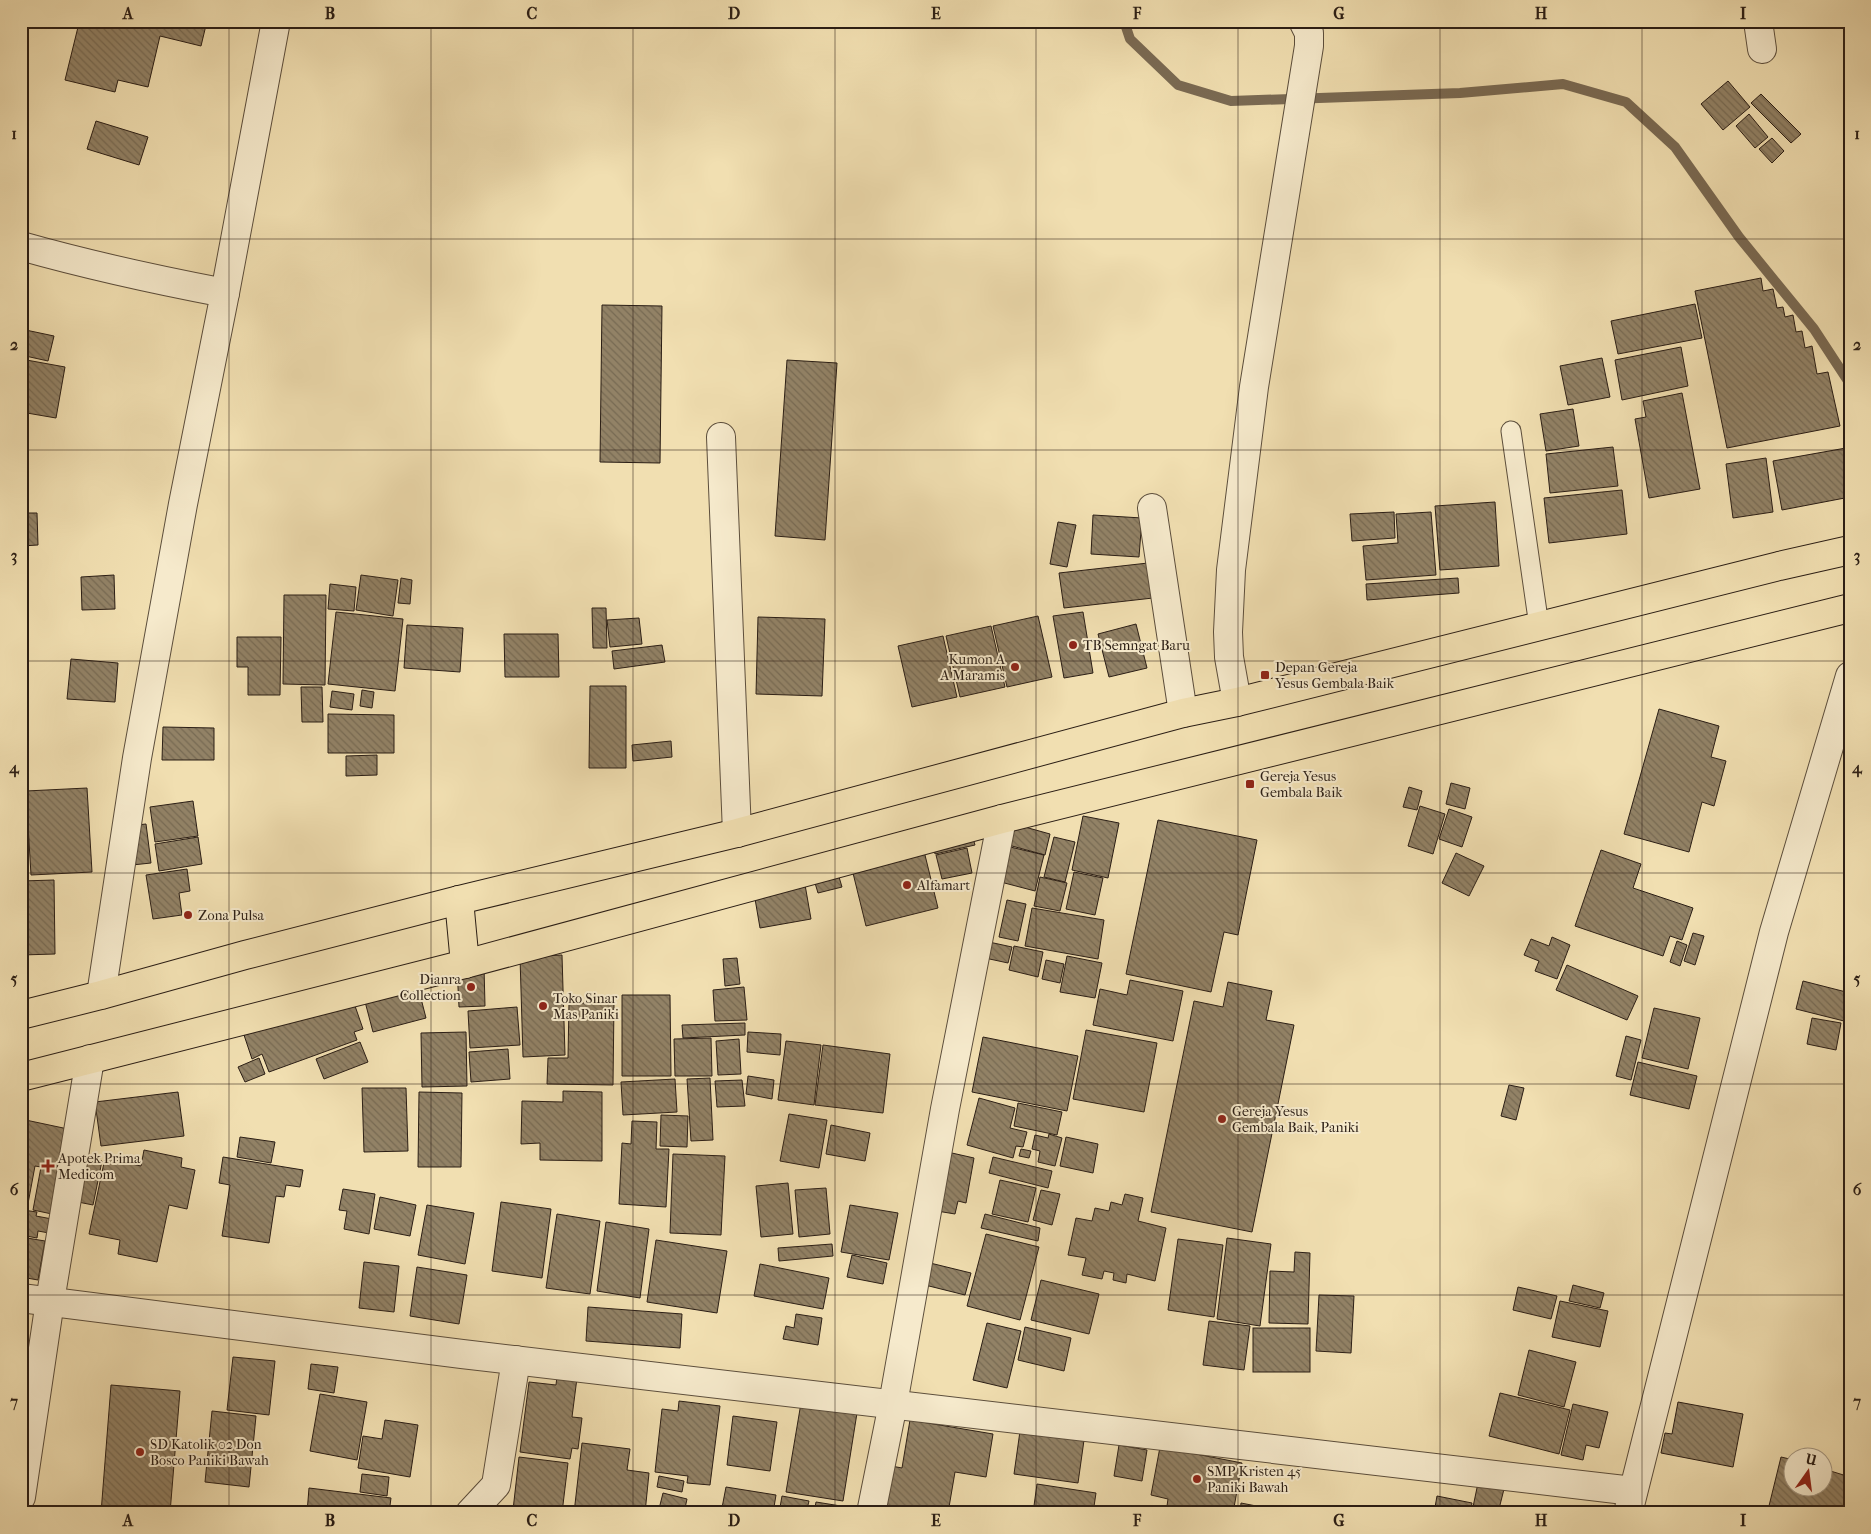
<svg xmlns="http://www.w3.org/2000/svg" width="1871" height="1534" viewBox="0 0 1871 1534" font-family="'IM FELL French Canon',serif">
<defs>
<pattern id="building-back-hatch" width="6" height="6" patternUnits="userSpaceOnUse" patternTransform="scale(1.25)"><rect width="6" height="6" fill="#928266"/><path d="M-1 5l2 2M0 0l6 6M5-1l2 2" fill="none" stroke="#776a53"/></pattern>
</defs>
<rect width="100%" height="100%" fill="#f1dfb1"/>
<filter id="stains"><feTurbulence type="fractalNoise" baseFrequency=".004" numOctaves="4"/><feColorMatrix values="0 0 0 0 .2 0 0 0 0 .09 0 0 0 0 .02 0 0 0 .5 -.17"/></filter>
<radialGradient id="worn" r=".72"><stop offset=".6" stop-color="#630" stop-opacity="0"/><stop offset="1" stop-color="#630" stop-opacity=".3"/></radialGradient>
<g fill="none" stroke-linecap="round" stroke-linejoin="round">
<path stroke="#7a6a53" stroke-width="10" d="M1124 21 1130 39 1178 85 1231 101 1460 93 1563 84 1626 102 1675 147 1739 237 1814 329 1850 384"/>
</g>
<g fill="url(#building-back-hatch)" stroke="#2b1e15">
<path d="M96 21H207L201 46 160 36 148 87 118 80 115 92 65 80 79 23 95 27Z"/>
<path d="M1728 81 1750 107 1723 130 1701 104Z"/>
<path d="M1761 94 1801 134 1791 143 1751 103Z"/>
<path d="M1749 114 1768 137 1755 148 1736 126Z"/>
<path d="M96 121 148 137 139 165 87 149Z"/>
<path d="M1772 138 1784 151 1772 163 1759 149Z"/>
<path d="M1761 278 1763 291 1773 289 1777 308 1783 307 1785 317 1793 315 1796 332 1802 331 1805 348 1812 346 1817 374 1828 372 1840 426 1727 448 1695 291Z"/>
<path d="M1695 304 1702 338 1618 354 1611 321Z"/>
<path d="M602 305 662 306 660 463 600 462Z"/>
<path d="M21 329 54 336 48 361 21 355Z"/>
<path d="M1681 347 1688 386 1622 400 1615 360Z"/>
<path d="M1602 358 1610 397 1568 405 1560 366Z"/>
<path d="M21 359 65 367 56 418 21 412Z"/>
<path d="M787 360 837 363 825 540 775 536Z"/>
<path d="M1682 393 1700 489 1649 498 1635 419 1646 417 1643 401Z"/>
<path d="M1573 409 1579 446 1546 451 1540 414Z"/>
<path d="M1613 447 1618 486 1550 493 1546 454Z"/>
<path d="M1846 448 1850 467V497L1782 510 1773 461Z"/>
<path d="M1766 458 1773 512 1733 518 1726 464Z"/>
<path d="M1622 490 1627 534 1549 543 1544 498Z"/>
<path d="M1495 502 1499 566 1440 570 1435 506Z"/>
<path d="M1394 512 1395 538 1352 541 1350 514Z"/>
<path d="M1431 512 1436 575 1366 580 1363 546 1398 543 1396 514Z"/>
<path d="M21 513H37L38 545 21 546Z"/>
<path d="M1093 515 1142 518 1139 557 1091 554Z"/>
<path d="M1058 522 1076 525 1067 567 1050 564Z"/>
<path d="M1148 563 1153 598 1064 608 1059 573Z"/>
<path d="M114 575 115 609 82 610 81 577Z"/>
<path d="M361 575 398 580 393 616 356 610Z"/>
<path d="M401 578 412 580 410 604 398 603Z"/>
<path d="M1458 578 1459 593 1367 600 1366 584Z"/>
<path d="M330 584 356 587 354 611 328 609Z"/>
<path d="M284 595H326L325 685 283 684Z"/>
<path d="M592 608H606L607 648H593Z"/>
<path d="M336 612 403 619 395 691 328 684Z"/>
<path d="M1083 612 1093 673 1064 678 1053 616Z"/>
<path d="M1038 616 1052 677 1007 687 993 626Z"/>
<path d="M758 617 825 619 822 696 756 694Z"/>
<path d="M639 618 642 644 610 647 607 620Z"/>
<path d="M1136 624 1147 668 1109 677 1098 634Z"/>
<path d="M407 625 463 628 460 672 404 668Z"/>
<path d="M991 626 1005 687 960 697 946 636Z"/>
<path d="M504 634H558L559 677H505Z"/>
<path d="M943 636 957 697 912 707 898 646Z"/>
<path d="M237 637H281L280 695H248V667H237Z"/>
<path d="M662 645 665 662 614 669 612 651Z"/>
<path d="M21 657H26L28 741H21Z"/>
<path d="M71 659 118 663 115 702 67 699Z"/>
<path d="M590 686H626V768H589Z"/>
<path d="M301 687H322L323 722H302Z"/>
<path d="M362 690 374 692 372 708 360 706Z"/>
<path d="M332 691 354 694 352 710 330 707Z"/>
<path d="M1659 709 1719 726 1711 757 1726 761 1714 806 1702 802 1689 852 1624 834Z"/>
<path d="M328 714 394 715V753H328Z"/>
<path d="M163 727 214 728V760H162Z"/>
<path d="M671 741 672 757 633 761 632 745Z"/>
<path d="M377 755V775L346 776V756Z"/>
<path d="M1451 783 1470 788 1465 809 1446 804Z"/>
<path d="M1409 787 1422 791 1417 810 1403 807Z"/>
<path d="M87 788 92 872 31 875 26 791Z"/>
<path d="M193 801 198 836 155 842 150 807Z"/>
<path d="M1420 806 1445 814 1433 854 1408 846Z"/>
<path d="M1449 809 1472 817 1462 847 1439 839Z"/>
<path d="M1083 816 1119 823 1108 878 1072 870Z"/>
<path d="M1158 820 1257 840 1238 935 1224 932 1211 992 1126 974Z"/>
<path d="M146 824 151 863 132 865 128 826Z"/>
<path d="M1014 824 1050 834 1045 855 1001 843Z"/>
<path d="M972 835 975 845 935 854 933 843Z"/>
<path d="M198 837 202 864 159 871 155 844Z"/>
<path d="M1054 837 1075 842 1065 882 1044 877Z"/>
<path d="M1002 845 1044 855 1035 891 993 880Z"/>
<path d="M967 848 972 873 942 879 936 855Z"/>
<path d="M1601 850 1641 864 1633 888 1693 908 1682 940 1670 936 1663 956 1575 926Z"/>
<path d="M924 851 938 908 866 926 852 869Z"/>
<path d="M1456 853 1484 866 1469 896 1442 883Z"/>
<path d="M836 867 842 887 818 893 812 873Z"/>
<path d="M187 869 190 891 179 893 182 915 153 919 146 875Z"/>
<path d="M1074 872 1103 878 1095 915 1066 909Z"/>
<path d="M1040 877 1067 883 1060 911 1034 906Z"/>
<path d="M804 879 811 919 760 928 753 887Z"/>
<path d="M54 880 55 954 21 955V881Z"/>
<path d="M1007 900 1026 904 1018 941 999 937Z"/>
<path d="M1032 908 1104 920 1098 959 1025 946Z"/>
<path d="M1693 933 1704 936 1695 965 1684 961Z"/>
<path d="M1552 937 1570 945 1557 979 1535 971 1539 961 1524 955 1531 939 1549 946Z"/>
<path d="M1677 941 1687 945 1680 966 1670 962Z"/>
<path d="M989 942 1012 947 1008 963 985 958Z"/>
<path d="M1014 946 1043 952 1038 977 1009 970Z"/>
<path d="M562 955 565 1055 523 1057 520 957Z"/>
<path d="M1067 956 1102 963 1095 998 1060 992Z"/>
<path d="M737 958 740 984 725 986 723 959Z"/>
<path d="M1046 960 1064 964 1060 983 1042 979Z"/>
<path d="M1567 965 1638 996 1627 1020 1556 990Z"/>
<path d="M484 967 485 1006 459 1007 457 968Z"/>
<path d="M416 979 426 1018 373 1032 363 994Z"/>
<path d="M1130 980 1183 991 1173 1041 1093 1025 1100 989 1127 995Z"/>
<path d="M1803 981 1850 993 1844 1021 1796 1009Z"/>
<path d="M1228 982 1272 991 1266 1020 1294 1025 1252 1232 1151 1212 1194 1001 1223 1007Z"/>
<path d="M744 987 747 1020 715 1021 713 990Z"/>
<path d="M622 995H670L671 1076H622Z"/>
<path d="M354 1003 363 1029 354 1032 357 1040 269 1072 262 1054 252 1059 244 1035Z"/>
<path d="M569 1003H614L613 1085 547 1084 548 1058H568Z"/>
<path d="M517 1007 520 1045 470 1048 468 1011Z"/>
<path d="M1654 1008 1700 1018 1688 1069 1642 1058Z"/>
<path d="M1812 1018 1841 1023 1836 1050 1807 1044Z"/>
<path d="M745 1023V1035L683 1038 682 1025Z"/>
<path d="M1086 1030 1157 1043 1144 1112 1073 1099Z"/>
<path d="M466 1032 467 1086 422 1087 421 1033Z"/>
<path d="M748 1032 781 1034 780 1055 747 1052Z"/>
<path d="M1626 1036 1641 1040 1631 1080 1616 1076Z"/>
<path d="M983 1037 1078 1056 1067 1111 972 1092Z"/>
<path d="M711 1038 712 1076H675L674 1039Z"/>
<path d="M739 1039 741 1074 718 1075 716 1041Z"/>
<path d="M786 1041 821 1045 814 1105 778 1100Z"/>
<path d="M360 1042 368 1062 324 1079 316 1059Z"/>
<path d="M823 1045 890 1054 883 1113 815 1105Z"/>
<path d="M508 1049 510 1079 471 1082 469 1052Z"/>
<path d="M259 1058 265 1074 245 1082 238 1067Z"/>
<path d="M1638 1062 1697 1076 1689 1109 1630 1095Z"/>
<path d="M748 1076 774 1080 772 1099 746 1094Z"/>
<path d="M710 1078 713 1140 691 1141 687 1079Z"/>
<path d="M675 1079 677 1112 623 1115 621 1082Z"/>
<path d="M742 1080 745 1106 717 1107 715 1081Z"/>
<path d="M1509 1085 1524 1088 1516 1120 1501 1116Z"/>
<path d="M362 1088H406L408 1151 364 1152Z"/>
<path d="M563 1091 602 1092V1161L540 1160V1143L521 1144 522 1101 563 1102Z"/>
<path d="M178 1092 184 1136 101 1146 95 1102Z"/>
<path d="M419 1092 462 1093 461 1167H418Z"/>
<path d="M979 1098 1015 1108 1010 1128 1027 1132 1023 1147 1016 1146 1013 1158 967 1145Z"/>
<path d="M1018 1103 1062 1112 1057 1135 1014 1126Z"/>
<path d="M789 1114 827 1120 819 1168 780 1161Z"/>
<path d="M661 1115 688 1116 687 1147 660 1146Z"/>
<path d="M21 1119 68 1129 62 1156 60 1155 57 1168 61 1169 52 1214 33 1210 41 1167 35 1166 27 1209 21 1208Z"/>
<path d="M632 1121 657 1122 656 1149H669L666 1207 619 1204 622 1143 631 1144Z"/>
<path d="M831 1125 870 1133 865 1161 826 1154Z"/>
<path d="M1049 1134 1062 1138 1055 1166 1038 1162 1040 1151 1032 1149 1035 1135 1048 1138Z"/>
<path d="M240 1137 275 1142 271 1163 237 1157Z"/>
<path d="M1066 1137 1098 1144 1093 1173 1060 1166Z"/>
<path d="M1021 1149 1031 1151 1029 1158 1019 1156Z"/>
<path d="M144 1150 182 1158 181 1167 195 1170 187 1209 169 1205 157 1262 118 1254 120 1240 89 1234 105 1158 141 1166Z"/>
<path d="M943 1151 974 1158 966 1203 958 1201 955 1214 931 1210Z"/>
<path d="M673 1154 725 1156 721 1235 670 1233Z"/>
<path d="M81 1157 102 1161 93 1205 73 1201Z"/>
<path d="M223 1157 303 1170 300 1187 286 1185 284 1197 276 1196 269 1243 222 1236 230 1185 219 1183Z"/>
<path d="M993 1157 1052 1171 1048 1188 989 1173Z"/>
<path d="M1000 1180 1036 1188 1028 1222 992 1214Z"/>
<path d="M788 1183 793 1234 761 1237 756 1186Z"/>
<path d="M826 1188 830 1234 799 1237 795 1190Z"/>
<path d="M343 1189 375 1194 369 1234 344 1229 347 1211 339 1210Z"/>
<path d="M1041 1190 1060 1194 1052 1225 1033 1220Z"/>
<path d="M1125 1194 1143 1198 1138 1221 1166 1228 1155 1281 1127 1274 1126 1283 1113 1280 1114 1273 1104 1271 1102 1279 1082 1275 1086 1258 1068 1255 1076 1218 1092 1221 1095 1208 1109 1211 1111 1202 1122 1205Z"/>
<path d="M380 1197 416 1205 410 1236 374 1229Z"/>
<path d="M501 1202 551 1209 542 1278 492 1271Z"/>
<path d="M427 1205 474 1213 465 1264 418 1255Z"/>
<path d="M850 1205 898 1213 889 1260 841 1252Z"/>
<path d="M23 1210 37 1212 36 1216 52 1219 49 1233 38 1231 37 1238 21 1235V1214H23Z"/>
<path d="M557 1214 600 1221 590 1294 546 1288Z"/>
<path d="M985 1214 1040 1228 1038 1241 981 1228Z"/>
<path d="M606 1222 649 1229 640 1298 597 1291Z"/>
<path d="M986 1234 1039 1247 1020 1320 967 1306Z"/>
<path d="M21 1237 45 1241 38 1280 21 1277Z"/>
<path d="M1227 1238 1271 1244 1260 1326 1217 1319Z"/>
<path d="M1178 1239 1223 1245 1214 1317 1168 1310Z"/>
<path d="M656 1240 727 1251 717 1313 647 1302Z"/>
<path d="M832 1244 833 1256 779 1261 778 1248Z"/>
<path d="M1295 1252 1310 1253 1308 1324 1269 1323 1270 1271 1294 1272Z"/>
<path d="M852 1255 887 1263 883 1284 847 1277Z"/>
<path d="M364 1262 399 1266 394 1312 359 1308Z"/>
<path d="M926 1262 971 1273 965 1295 921 1284Z"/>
<path d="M760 1264 829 1278 823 1309 754 1296Z"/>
<path d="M417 1267 467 1275 459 1324 410 1316Z"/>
<path d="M1041 1280 1099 1294 1089 1334 1031 1320Z"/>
<path d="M1573 1285 1604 1293 1600 1308 1569 1301Z"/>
<path d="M1518 1287 1557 1296 1551 1319 1513 1310Z"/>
<path d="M1319 1295 1354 1296 1351 1353 1316 1351Z"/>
<path d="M1560 1301 1608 1311 1600 1347 1552 1337Z"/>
<path d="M588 1307 682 1314 680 1348 586 1341Z"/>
<path d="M796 1314 822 1318 818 1345 783 1339 786 1326 794 1328Z"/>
<path d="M1209 1321 1250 1326 1244 1370 1203 1365Z"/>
<path d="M987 1323 1021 1331 1007 1388 973 1380Z"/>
<path d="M1025 1327 1071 1338 1064 1371 1018 1360Z"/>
<rect x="1253" y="1328" width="57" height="44"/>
<path d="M1529 1350 1576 1362 1564 1407 1518 1395Z"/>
<path d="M233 1357 275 1361 269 1415 227 1410Z"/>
<path d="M311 1364 338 1367 334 1393 308 1389Z"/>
<path d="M557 1376 577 1378 572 1417 582 1418 578 1449 572 1448 570 1459 520 1452 529 1382 556 1385Z"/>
<path d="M111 1385 180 1391 170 1513H101Z"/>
<path d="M1500 1393 1570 1410 1559 1454 1489 1436Z"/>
<path d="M320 1394 367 1402 357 1460 310 1451Z"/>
<path d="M679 1401 720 1406 710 1485 687 1483 688 1476 655 1472 662 1409 678 1411Z"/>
<path d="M1678 1402 1743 1414 1733 1467 1661 1453 1665 1433 1672 1434Z"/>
<path d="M801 1403 857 1413 843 1501 786 1492Z"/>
<path d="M1573 1404 1608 1412 1599 1448 1586 1445 1583 1460 1561 1455Z"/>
<path d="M212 1411 256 1416 249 1487 205 1482Z"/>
<path d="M733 1416 777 1422 770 1471 727 1465Z"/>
<path d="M385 1420 418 1425 410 1477 358 1468 363 1436 382 1439Z"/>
<path d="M910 1420 993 1434 986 1477 955 1472 948 1513H878L886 1465 902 1468Z"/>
<path d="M1021 1424 1085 1433 1078 1483 1014 1474Z"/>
<path d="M582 1443 630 1449 627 1470 649 1473 645 1513H574Z"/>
<path d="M1119 1445 1147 1450 1142 1481 1114 1476Z"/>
<path d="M1160 1447 1242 1463 1233 1513H1166L1168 1499 1151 1495Z"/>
<path d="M519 1457 568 1463 562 1513H537L513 1510Z"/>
<path d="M1781 1457 1794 1460V1486H1824V1469L1850 1477V1513H1777L1768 1510Z"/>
<path d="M362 1474 389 1477 387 1496 360 1492Z"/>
<path d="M659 1476 684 1481 682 1492 657 1487Z"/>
<path d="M1478 1483 1504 1489 1498 1513 1473 1507Z"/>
<path d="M1037 1484 1096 1493 1093 1513H1033Z"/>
<path d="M726 1487 776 1495 773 1513H721Z"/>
<path d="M309 1488 391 1498 389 1513H307Z"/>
<path d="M663 1493 687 1499 684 1513H658Z"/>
<path d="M782 1496 809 1501 806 1513H779Z"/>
<path d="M1437 1496 1472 1503 1470 1513H1434Z"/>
<path d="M816 1502 847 1507 846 1513H814Z"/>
<path d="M1241 1503 1287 1512V1513H1240Z"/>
</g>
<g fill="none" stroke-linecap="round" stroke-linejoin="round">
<g stroke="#5c4e3c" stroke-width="21">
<path id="service" d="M1511 431 1539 626"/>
</g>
<g stroke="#5c4e3c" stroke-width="30">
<g id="minor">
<path d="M1758 21 1762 49"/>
<path d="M21 246C88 265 157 280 225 293L183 504 137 758 101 995"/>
<path d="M225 293 276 21"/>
<path d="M721 437 737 833"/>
<path d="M1152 508 1183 713"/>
<path d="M1237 702 1229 657 1228 632 1231 570 1254 387 1309 46V33L1303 21"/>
<path d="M21 1298 462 1354 1633 1491"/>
<path d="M21 1497 50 1301 90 1059"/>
<path d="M470 1513 496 1485 516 1360"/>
<path d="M871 1513 893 1404 945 1109 1002 819"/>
</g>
</g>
<g stroke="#5c4e3c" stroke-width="30">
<path id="tertiary" d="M1628 1513 1774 932 1850 676"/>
</g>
<g stroke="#2b1e15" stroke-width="30">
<g id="trunk">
<path d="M459 900 465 964"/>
<path d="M21 1015 101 995 245 955 459 900 737 833 1183 713 1237 702 1779 566 1850 550"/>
<path d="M21 1077 465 964 1002 819 1850 608"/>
</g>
</g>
<use href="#service" stroke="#f6eacc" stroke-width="19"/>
<use href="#minor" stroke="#f6eacc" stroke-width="28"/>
<use href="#tertiary" stroke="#f6eacc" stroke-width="28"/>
<use href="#trunk" stroke="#f1dfb1" stroke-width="28"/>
</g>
<path fill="none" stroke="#2b1e15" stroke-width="1" stroke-opacity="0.55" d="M229 21V1513M431 21V1513M633 21V1513M835 21V1513M1036 21V1513M1238 21V1513M1440 21V1513M1642 21V1513M21 239H1850M21 450H1850M21 661H1850M21 873H1850M21 1084H1850M21 1295H1850"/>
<g fill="#8f2418" stroke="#f6eacc" stroke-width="2">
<circle cx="1073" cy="645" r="5"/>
<circle cx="1015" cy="667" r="5"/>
<rect x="1260" y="670" width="10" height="10" rx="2.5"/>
<rect x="1245" y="779" width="10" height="10" rx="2.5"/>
<circle cx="907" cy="885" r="5"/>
<circle cx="188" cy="915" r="5"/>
<circle cx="471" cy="987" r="5"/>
<circle cx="543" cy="1006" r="5"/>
<circle cx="1222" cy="1119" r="5"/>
<path d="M45.5 1158.5h5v5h5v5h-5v5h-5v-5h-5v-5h5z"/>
<circle cx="140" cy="1452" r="5"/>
<circle cx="1197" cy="1479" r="5"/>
</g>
<g text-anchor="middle" stroke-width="4" stroke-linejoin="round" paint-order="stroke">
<g font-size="14" fill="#2b1e15" stroke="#f6eacc" text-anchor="start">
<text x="1083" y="650">TB Semngat Baru</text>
<text x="1005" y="664" text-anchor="end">Kumon A<tspan x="1005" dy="16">A Maramis</tspan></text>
<text x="1275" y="672">Depan Gereja<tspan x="1275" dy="16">Yesus Gembala Baik</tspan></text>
<text x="1260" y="781">Gereja Yesus<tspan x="1260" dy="16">Gembala Baik</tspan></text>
<text x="917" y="890">Alfamart</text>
<text x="198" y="920">Zona Pulsa</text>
<text x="461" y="984" text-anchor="end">Dianra<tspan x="461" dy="16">Collection</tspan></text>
<text x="553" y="1003">Toko Sinar<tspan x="553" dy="16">Mas Paniki</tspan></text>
<text x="1232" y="1116">Gereja Yesus<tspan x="1232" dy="16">Gembala Baik, Paniki</tspan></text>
<text x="58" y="1163">Apotek Prima<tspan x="58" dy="16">Medicom</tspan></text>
<text x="150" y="1449">SD Katolik 02 Don<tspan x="150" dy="16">Bosco Paniki Bawah</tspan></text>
<text x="1207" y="1476">SMP Kristen 45<tspan x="1207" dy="16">Paniki Bawah</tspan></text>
</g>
</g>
<rect width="1871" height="1534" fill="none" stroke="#f1dfb1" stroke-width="55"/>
<g transform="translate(1808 1472) rotate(14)"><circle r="24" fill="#f6eacc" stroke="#a59883"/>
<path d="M0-4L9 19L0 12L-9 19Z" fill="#8f2418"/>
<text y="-8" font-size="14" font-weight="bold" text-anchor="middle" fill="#2b1e15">U</text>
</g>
<rect x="28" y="28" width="1816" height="1478" fill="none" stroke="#2b1e15" stroke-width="2"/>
<g font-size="16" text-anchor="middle" font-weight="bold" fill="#2b1e15">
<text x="128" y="19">A</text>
<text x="330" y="19">B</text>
<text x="532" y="19">C</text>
<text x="734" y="19">D</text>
<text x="936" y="19">E</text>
<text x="1137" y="19">F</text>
<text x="1339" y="19">G</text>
<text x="1541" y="19">H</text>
<text x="1743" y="19">I</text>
<text x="14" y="139">1</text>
<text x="1857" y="139">1</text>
<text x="14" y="350">2</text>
<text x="1857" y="350">2</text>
<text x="14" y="561">3</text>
<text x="1857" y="561">3</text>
<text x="14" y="773">4</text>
<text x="1857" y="773">4</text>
<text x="14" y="984">5</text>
<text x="1857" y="984">5</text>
<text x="14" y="1195">6</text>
<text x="1857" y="1195">6</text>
<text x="14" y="1407">7</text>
<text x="1857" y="1407">7</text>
<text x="128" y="1526">A</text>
<text x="330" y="1526">B</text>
<text x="532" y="1526">C</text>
<text x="734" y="1526">D</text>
<text x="936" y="1526">E</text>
<text x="1137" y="1526">F</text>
<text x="1339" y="1526">G</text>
<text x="1541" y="1526">H</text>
<text x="1743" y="1526">I</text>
</g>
<rect width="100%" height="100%" filter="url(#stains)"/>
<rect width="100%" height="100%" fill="url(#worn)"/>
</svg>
